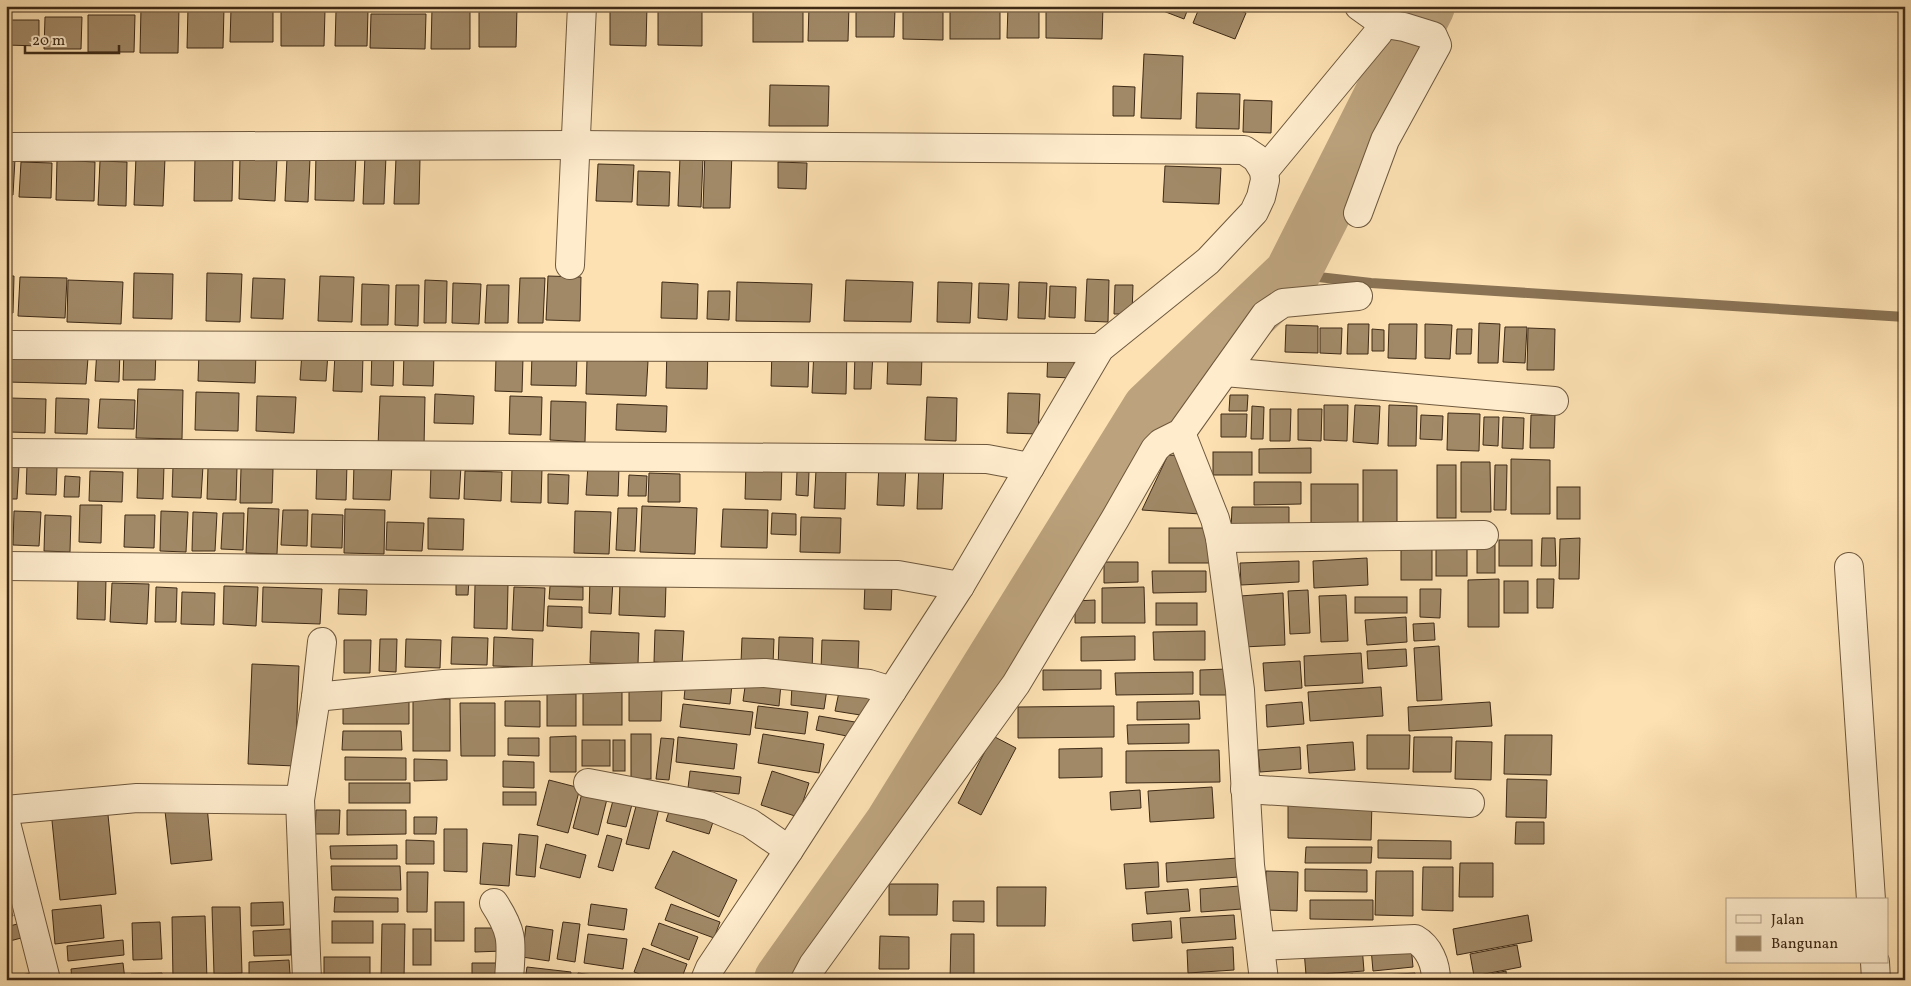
<svg xmlns="http://www.w3.org/2000/svg" width="1911" height="986" viewBox="0 0 1911 986" font-family="Vollkorn,serif">
<rect width="100%" height="100%" fill="#fde1b2"/>
<filter id="stains"><feTurbulence type="fractalNoise" baseFrequency=".004" numOctaves="4"/><feColorMatrix values="0 0 0 0 .2 0 0 0 0 .09 0 0 0 0 .02 0 0 0 .5 -.17"/></filter>
<radialGradient id="worn" r=".72"><stop offset=".6" stop-color="#630" stop-opacity="0"/><stop offset="1" stop-color="#630" stop-opacity=".3"/></radialGradient>
<g fill="none" stroke-linecap="round" stroke-linejoin="round">
<path stroke="#8a7354" stroke-width="10" d="M1292 274 1371 283 1905 317"/>
<path stroke="#bca37d" stroke-width="56" d="M782 980 892 825 1150 409 1292 274 1427 6"/>
</g>
<g fill="#a18967" stroke="#3e2a16">
<path d="M610 6H647L646 46 610 45Z"/>
<rect x="753" y="6" width="50" height="36"/>
<path d="M809 6H849L848 41H808Z"/>
<rect x="950" y="6" width="50" height="33"/>
<path d="M1008 6H1039V38H1007Z"/>
<path d="M1046 6H1103L1102 39 1046 38Z"/>
<path d="M1159 6H1189L1184 19 1158 9Z"/>
<path d="M1200 6H1229L1246 13 1235 39 1193 23Z"/>
<path d="M1241 6H1253L1251 10Z"/>
<path d="M479 7 517 8 516 47H479Z"/>
<path d="M141 8H179L178 53H140Z"/>
<path d="M188 8H224L223 48H187Z"/>
<path d="M432 8H470V49H431Z"/>
<path d="M658 8 702 9V46L658 45Z"/>
<path d="M231 9H273V42H230Z"/>
<path d="M281 10H325L324 46H281Z"/>
<path d="M856 10H895L894 37H856Z"/>
<path d="M336 11H368L367 46H335Z"/>
<path d="M903 12H943V40L903 39Z"/>
<path d="M371 14H426L425 49 370 48Z"/>
<path d="M88 15H135L134 52H88Z"/>
<path d="M45 17H82L81 49H44Z"/>
<path d="M6 20H39V46L6 45Z"/>
<path d="M1144 54 1183 56 1181 119 1141 118Z"/>
<path d="M770 85 829 86 828 126H769Z"/>
<path d="M1113 86 1135 87 1134 116H1113Z"/>
<path d="M1197 93 1240 94 1239 129 1196 128Z"/>
<path d="M1244 100 1272 101 1271 133 1243 132Z"/>
<path d="M705 151 732 152 730 208H703Z"/>
<path d="M316 154 356 155 354 201 315 200Z"/>
<path d="M365 155 386 156 384 204H363Z"/>
<path d="M136 157 165 158 163 206 134 205Z"/>
<path d="M195 157 233 158 232 201H194Z"/>
<path d="M240 157 277 158 275 201 239 199Z"/>
<path d="M680 157 703 158 701 207 678 206Z"/>
<path d="M6 158 15 159 13 195H6Z"/>
<path d="M287 158 310 159 308 202 285 201Z"/>
<path d="M396 158 420 159 419 204H394Z"/>
<path d="M57 160 95 162 94 201 56 200Z"/>
<path d="M100 161 127 162 126 206 98 205Z"/>
<path d="M21 162 52 163 51 198 19 197Z"/>
<path d="M778 162 807 163 806 189 778 188Z"/>
<path d="M598 164 634 165 632 202 596 201Z"/>
<path d="M1165 166 1221 168 1219 204 1163 202Z"/>
<path d="M638 171 670 172 669 206 637 205Z"/>
<path d="M134 273 173 274 172 319 133 318Z"/>
<path d="M207 273 242 274 240 322 206 321Z"/>
<path d="M6 276H14L13 313H6Z"/>
<path d="M320 276 354 277 352 322 318 321Z"/>
<path d="M548 276 581 277 580 321 546 320Z"/>
<path d="M20 277 67 278 65 318 18 316Z"/>
<path d="M253 278 285 279 283 319 251 318Z"/>
<path d="M520 278H545L543 323H518Z"/>
<path d="M1087 279 1109 280 1108 322 1085 321Z"/>
<path d="M68 280 123 282 121 324 67 322Z"/>
<path d="M425 280 447 281 446 323H424Z"/>
<path d="M846 280 913 282 911 322 844 321Z"/>
<path d="M662 282 698 284 697 319 661 318Z"/>
<path d="M737 282 812 284 810 322 736 321Z"/>
<path d="M938 282 972 283 970 323 937 322Z"/>
<path d="M1019 282 1047 283 1045 319 1018 318Z"/>
<path d="M453 283 481 284 479 324 452 323Z"/>
<path d="M979 283 1009 284 1007 320 978 318Z"/>
<path d="M362 284 389 285 388 325H361Z"/>
<path d="M396 285H419L418 326 395 325Z"/>
<path d="M487 285H509L508 323H485Z"/>
<path d="M1115 285H1133L1132 314H1114Z"/>
<path d="M1050 286 1076 287 1075 318 1049 317Z"/>
<path d="M708 291H730L729 320 707 319Z"/>
<path d="M1479 323 1500 324 1498 363H1478Z"/>
<path d="M1348 324H1369L1368 354H1347Z"/>
<path d="M1389 324H1417L1416 359 1388 358Z"/>
<path d="M1425 324 1452 325 1450 359 1425 358Z"/>
<path d="M1286 325 1318 326V353L1285 352Z"/>
<path d="M1505 327H1527L1525 363 1503 362Z"/>
<path d="M1320 328H1342L1341 354 1320 353Z"/>
<path d="M1528 328 1555 329 1554 370H1527Z"/>
<path d="M1372 329 1384 330V351H1372Z"/>
<path d="M1457 329H1472L1471 354H1456Z"/>
<path d="M667 348 708 349 707 389 666 388Z"/>
<path d="M772 348 809 349 808 387 771 386Z"/>
<path d="M97 349 120 350 119 382 95 381Z"/>
<path d="M124 349 156 350 155 380H123Z"/>
<path d="M372 349 394 350 393 386 371 385Z"/>
<path d="M814 349 847 350 846 394 812 393Z"/>
<path d="M1048 349 1075 350 1073 378 1047 377Z"/>
<path d="M199 351 256 353 255 383 198 381Z"/>
<path d="M302 352 328 353 326 381 300 380Z"/>
<path d="M855 353H873L871 389H854Z"/>
<path d="M335 354 363 356 362 392 333 391Z"/>
<path d="M404 354 434 355 433 386 403 385Z"/>
<path d="M532 355 577 356 576 386 531 385Z"/>
<path d="M7 356 88 358 86 384 7 382Z"/>
<path d="M888 356 922 357 921 385 887 384Z"/>
<path d="M496 357 523 358 522 392 495 391Z"/>
<path d="M587 359 648 361 646 396 586 394Z"/>
<path d="M138 389 183 390 182 439 136 438Z"/>
<path d="M196 392 239 393 238 431 195 430Z"/>
<path d="M1008 393 1040 394 1038 434 1007 433Z"/>
<path d="M435 394 474 396 473 424 434 423Z"/>
<path d="M1230 395H1248L1247 411H1229Z"/>
<path d="M257 396 296 397 294 433 256 431Z"/>
<path d="M380 396 425 397 424 447 378 446Z"/>
<path d="M510 396 542 397 541 435 509 434Z"/>
<path d="M927 397 957 398 956 441 925 440Z"/>
<path d="M10 398 46 399 45 433 9 432Z"/>
<path d="M56 398 89 399 87 434 55 433Z"/>
<path d="M100 399 135 400 134 429 98 428Z"/>
<path d="M551 401 586 402 585 442 550 440Z"/>
<path d="M617 404 667 406 666 432 616 430Z"/>
<path d="M1324 405H1348L1347 441 1324 440Z"/>
<path d="M1355 405 1380 406 1378 444 1353 442Z"/>
<path d="M1389 405 1417 406 1416 446H1388Z"/>
<path d="M1252 406 1264 407 1263 439H1251Z"/>
<path d="M1270 409H1291L1290 441H1270Z"/>
<path d="M1298 409H1322L1321 441 1298 440Z"/>
<path d="M1448 413 1480 414 1479 451 1447 450Z"/>
<path d="M1221 414H1247L1246 437H1221Z"/>
<path d="M1421 415 1443 416 1442 440 1420 439Z"/>
<path d="M1531 415H1555L1554 448H1530Z"/>
<path d="M1484 417H1499L1498 446 1483 445Z"/>
<path d="M1503 417 1524 418 1523 449 1502 448Z"/>
<path d="M1311 448V473H1259V449Z"/>
<rect x="1213" y="452" width="39" height="23"/>
<path d="M1168 455 1187 456 1200 514 1142 510Z"/>
<path d="M1511 459 1550 460V514H1511Z"/>
<path d="M1461 462H1490L1491 512H1461Z"/>
<path d="M317 463 347 464 346 500 316 499Z"/>
<path d="M746 463 782 464 781 500 745 499Z"/>
<path d="M919 463H944L942 509H917Z"/>
<path d="M138 464 164 465 163 499 137 498Z"/>
<path d="M354 464 392 465 390 500 353 499Z"/>
<path d="M879 464 906 465 904 506 877 505Z"/>
<path d="M27 465 57 467 56 495 26 494Z"/>
<path d="M431 465 461 466 459 499 430 498Z"/>
<path d="M588 465 619 466 618 496 586 495Z"/>
<rect x="1437" y="465" width="19" height="53"/>
<path d="M1495 465H1507L1506 510H1494Z"/>
<path d="M6 466 19 467 17 499H6Z"/>
<path d="M173 466H203L201 498 172 497Z"/>
<path d="M208 467 237 468 236 500 207 499Z"/>
<path d="M241 468 273 469 272 503H240Z"/>
<path d="M512 468 542 469 541 503 511 502Z"/>
<path d="M816 470 846 471 845 509 814 508Z"/>
<rect x="1363" y="470" width="34" height="55"/>
<path d="M90 471 123 472 122 502 89 501Z"/>
<path d="M465 471 502 472 501 501 464 499Z"/>
<path d="M797 471 809 472 808 496 796 495Z"/>
<path d="M649 473 680 474V502H648Z"/>
<path d="M548 474 569 475 568 504 548 503Z"/>
<path d="M629 475 647 476 646 496H628Z"/>
<path d="M65 476 80 477 79 497H64Z"/>
<path d="M1254 482H1301V504L1254 505Z"/>
<rect x="1311" y="484" width="47" height="41"/>
<rect x="1557" y="487" width="23" height="32"/>
<path d="M80 505H102L101 543 79 542Z"/>
<path d="M642 506 697 508 695 554 640 552Z"/>
<path d="M1232 507H1289V530H1231Z"/>
<path d="M248 508 279 509 277 554 246 553Z"/>
<path d="M618 508H637L635 551 616 550Z"/>
<path d="M345 509 385 510 384 554 344 553Z"/>
<path d="M723 509 768 510 767 548 721 547Z"/>
<path d="M283 510H308L307 546 281 545Z"/>
<path d="M14 511 41 512 39 546 13 545Z"/>
<path d="M161 511 188 512 186 552 160 551Z"/>
<path d="M575 511 611 512 609 554 574 553Z"/>
<path d="M6 512H11L10 543H6Z"/>
<path d="M193 512 217 513 215 551H192Z"/>
<path d="M223 513H244L243 550 221 549Z"/>
<path d="M772 513 796 514V535L771 534Z"/>
<path d="M312 514 343 515 342 548 311 547Z"/>
<path d="M45 515 71 516 70 552 44 551Z"/>
<path d="M125 515H155L154 548 124 547Z"/>
<path d="M801 517 841 518 840 553 800 552Z"/>
<path d="M428 518 464 519 463 550 428 549Z"/>
<path d="M387 522 424 523 422 551 386 550Z"/>
<rect x="1169" y="528" width="41" height="35"/>
<path d="M1542 538H1555L1556 566H1541Z"/>
<path d="M1580 538 1579 579H1559L1560 539Z"/>
<rect x="1499" y="540" width="33" height="26"/>
<rect x="1477" y="543" width="18" height="30"/>
<rect x="1436" y="545" width="31" height="31"/>
<rect x="1401" y="547" width="31" height="33"/>
<path d="M1367 558 1368 585 1314 588 1313 561Z"/>
<path d="M1299 561V582L1241 585 1240 563Z"/>
<path d="M1104 562H1138V582L1104 583Z"/>
<path d="M1152 571H1206V592L1153 593Z"/>
<path d="M78 578 106 579 105 620 77 619Z"/>
<path d="M456 579 469 580 468 595H456Z"/>
<path d="M590 579 613 580 611 614 589 613Z"/>
<path d="M1499 579V627H1468V580Z"/>
<path d="M1537 579H1554L1553 608H1537Z"/>
<rect x="1504" y="581" width="24" height="32"/>
<path d="M620 582 666 584 665 617 619 615Z"/>
<path d="M112 583 149 584 147 624 110 622Z"/>
<path d="M865 584H892L891 610 864 609Z"/>
<path d="M475 585H508L507 629 474 628Z"/>
<path d="M224 586 258 587 256 626 223 624Z"/>
<path d="M550 586 583 587V600L549 599Z"/>
<path d="M156 587 177 588 176 622H155Z"/>
<path d="M263 587 322 589 320 624 262 622Z"/>
<path d="M514 587 545 588 543 631 512 630Z"/>
<path d="M1144 587 1145 623H1102V588Z"/>
<path d="M339 589 367 590 366 615 338 614Z"/>
<path d="M1420 589H1441L1440 618 1420 617Z"/>
<path d="M1308 590 1310 633 1290 634 1288 591Z"/>
<path d="M182 592 215 593 214 625 181 624Z"/>
<path d="M1283 593 1285 645 1243 647 1240 596Z"/>
<path d="M1346 595 1348 641 1321 642 1319 596Z"/>
<rect x="1355" y="597" width="52" height="16"/>
<path d="M1095 600V623H1075V601Z"/>
<rect x="1156" y="603" width="41" height="22"/>
<path d="M548 606 582 607V628L547 626Z"/>
<path d="M1406 617 1407 642 1367 645 1365 620Z"/>
<path d="M1434 623 1435 640 1414 641 1413 624Z"/>
<path d="M655 630 684 631 682 664 654 662Z"/>
<path d="M591 631 639 633 638 664 590 663Z"/>
<path d="M1205 631V660H1154L1153 632Z"/>
<path d="M1135 636V660L1081 661V637Z"/>
<path d="M452 637 488 638 487 665 451 664Z"/>
<path d="M494 637 533 639 532 667 493 666Z"/>
<path d="M779 637 813 638 812 672 778 671Z"/>
<path d="M742 638 774 639 773 664 741 663Z"/>
<path d="M380 639H397L396 672 379 671Z"/>
<path d="M406 639 441 640 440 668 405 667Z"/>
<path d="M344 640H371L370 673H344Z"/>
<path d="M822 640 859 641 858 671 821 670Z"/>
<path d="M1439 646 1442 700 1417 701 1414 648Z"/>
<path d="M1406 649 1407 666 1368 669 1367 651Z"/>
<path d="M1361 653 1363 683 1305 686 1304 656Z"/>
<path d="M1300 661 1302 688 1265 691 1263 663Z"/>
<path d="M252 664 299 666 295 766 248 764Z"/>
<path d="M1227 669V695H1200V670Z"/>
<path d="M1043 670H1101V689L1043 690Z"/>
<path d="M1193 672V694L1116 695 1115 673Z"/>
<path d="M686 679 732 684 730 704 684 699Z"/>
<path d="M746 680 781 684 779 706 743 701Z"/>
<path d="M792 685 827 689 824 709 791 705Z"/>
<rect x="583" y="686" width="39" height="39"/>
<path d="M629 686H662L661 721H629Z"/>
<path d="M1381 687 1383 716 1310 721 1308 692Z"/>
<path d="M839 692 876 698 873 717 835 711Z"/>
<rect x="547" y="694" width="29" height="32"/>
<path d="M409 697V724H343V698Z"/>
<rect x="413" y="699" width="37" height="52"/>
<path d="M505 701H540V727L505 726Z"/>
<path d="M1199 701 1200 719 1137 720V702Z"/>
<path d="M1302 702 1304 724 1267 727 1266 705Z"/>
<path d="M1490 702 1492 726 1409 731 1408 707Z"/>
<path d="M460 703H495V756H461Z"/>
<path d="M683 704 753 712 750 735 680 727Z"/>
<path d="M758 706 808 712 805 734 755 728Z"/>
<path d="M1114 706V737L1018 738V707Z"/>
<path d="M819 716 855 722 852 737 816 730Z"/>
<path d="M1189 724V743L1128 744 1127 725Z"/>
<path d="M343 731H401L402 750H342Z"/>
<rect x="631" y="734" width="20" height="45"/>
<path d="M763 734 824 744 819 773 758 763Z"/>
<path d="M1367 735H1410L1409 769H1367Z"/>
<path d="M1505 735H1552L1551 775 1504 774Z"/>
<path d="M576 736V772H550V737Z"/>
<path d="M993 736 1016 748 981 815 958 803Z"/>
<path d="M678 737 737 744 734 769 676 762Z"/>
<path d="M1414 737H1452L1451 772H1413Z"/>
<path d="M508 738H539V756L508 755Z"/>
<path d="M661 738 674 739 669 780 656 779Z"/>
<rect x="582" y="740" width="28" height="26"/>
<rect x="613" y="740" width="12" height="31"/>
<path d="M1456 741 1492 742 1491 780 1455 779Z"/>
<path d="M1353 742 1355 770 1309 773 1307 745Z"/>
<path d="M1300 747 1301 769 1260 772 1258 750Z"/>
<path d="M1102 748V777L1059 778V749Z"/>
<path d="M1219 750 1220 782 1126 783V751Z"/>
<path d="M345 757 406 758V780H345Z"/>
<path d="M414 759 447 760V780L414 781Z"/>
<path d="M503 761 534 762V788L503 787Z"/>
<path d="M690 771 741 777 739 794 688 788Z"/>
<path d="M772 771 809 783 798 817 761 805Z"/>
<path d="M1507 779 1547 780 1546 818 1506 817Z"/>
<path d="M549 780 580 788 568 833 537 825Z"/>
<rect x="349" y="783" width="61" height="20"/>
<path d="M1212 787 1214 818 1150 822 1148 791Z"/>
<path d="M1140 790 1141 808 1111 810 1110 792Z"/>
<rect x="503" y="792" width="33" height="13"/>
<path d="M582 793 607 799 598 835 573 828Z"/>
<path d="M615 793 634 797 626 827 607 823Z"/>
<path d="M639 795 661 800 649 849 626 844Z"/>
<path d="M1288 801 1372 802 1371 840 1288 838Z"/>
<path d="M672 802 715 816 709 834 666 821Z"/>
<path d="M107 805 116 894 60 900 51 811Z"/>
<path d="M207 806 212 860 171 864 165 811Z"/>
<path d="M316 810H340L339 834H315Z"/>
<path d="M347 810H406V834L347 835Z"/>
<path d="M414 817H437L436 834H414Z"/>
<path d="M1516 822H1544V844H1515Z"/>
<path d="M444 829H467V872L444 871Z"/>
<path d="M519 834 538 836 535 877 516 875Z"/>
<path d="M607 835 622 839 613 871 598 867Z"/>
<path d="M406 840 434 841V864H406Z"/>
<path d="M1378 840 1451 841V859L1378 858Z"/>
<path d="M483 843 512 845 509 886 480 884Z"/>
<path d="M546 844 586 855 580 878 540 868Z"/>
<path d="M397 845V859H331L330 846Z"/>
<path d="M1306 847H1372L1371 863H1305Z"/>
<path d="M673 851 737 880 719 917 655 888Z"/>
<path d="M1238 858 1239 877 1167 882 1166 863Z"/>
<path d="M1158 862 1159 887 1126 889 1124 864Z"/>
<path d="M1460 863H1493V897H1459Z"/>
<path d="M331 866H400L401 890H332Z"/>
<path d="M1423 867H1453V911L1422 910Z"/>
<path d="M1305 869 1367 870V892L1305 891Z"/>
<path d="M1266 871 1298 872 1297 911 1265 910Z"/>
<path d="M1376 871H1413V916L1375 915Z"/>
<path d="M407 872H428L427 912H407Z"/>
<path d="M889 884H938L937 915H889Z"/>
<path d="M1240 886 1242 909 1201 912 1200 889Z"/>
<path d="M997 887H1046L1045 926H997Z"/>
<path d="M1188 889 1190 911 1147 914 1145 892Z"/>
<path d="M6 896 13 916 6 917Z"/>
<path d="M335 897 398 898V912H334Z"/>
<path d="M1310 900H1373V920L1310 919Z"/>
<path d="M953 901H984V922L953 921Z"/>
<path d="M283 902 284 925 251 926V903Z"/>
<rect x="435" y="902" width="29" height="39"/>
<path d="M591 904 627 909 624 930 588 925Z"/>
<path d="M671 904 720 922 714 938 665 920Z"/>
<path d="M101 905 104 938 55 944 52 910Z"/>
<path d="M212 907H240L242 973 214 974Z"/>
<path d="M1234 915 1236 939 1182 943 1180 918Z"/>
<path d="M1528 915 1532 941 1457 955 1453 929Z"/>
<path d="M205 916 207 980H173L172 917Z"/>
<rect x="332" y="921" width="41" height="22"/>
<path d="M1171 921 1172 938 1133 941 1132 924Z"/>
<path d="M160 922 162 959 133 960 132 923Z"/>
<path d="M563 922 580 924 575 962 557 959Z"/>
<path d="M21 923 25 937 6 942V927Z"/>
<path d="M659 923 698 937 689 960 651 945Z"/>
<path d="M382 924H405L404 979H381Z"/>
<path d="M526 926 553 930 549 961 522 957Z"/>
<path d="M475 928H503V951L475 952Z"/>
<path d="M290 929 291 955 254 956 253 931Z"/>
<rect x="413" y="929" width="18" height="36"/>
<path d="M588 934 627 939 623 969 584 963Z"/>
<path d="M951 934H974V980H950Z"/>
<path d="M880 936 909 937V969H879Z"/>
<path d="M123 940 124 955 68 961 67 946Z"/>
<path d="M1411 945 1413 967 1373 971 1371 948Z"/>
<path d="M1517 945 1521 967 1474 976 1470 954Z"/>
<path d="M1362 946 1364 971 1306 975 1304 950Z"/>
<path d="M1233 947 1234 970 1188 973 1187 950Z"/>
<path d="M643 948 687 964 681 980H656L634 972Z"/>
<rect x="324" y="957" width="46" height="20"/>
<path d="M289 960 290 974 249 975V962Z"/>
<path d="M123 963 125 980H72L71 969Z"/>
<path d="M472 963H500L501 980H472Z"/>
<path d="M527 967 571 972 570 980H525Z"/>
<path d="M1506 971 1507 980H1467L1466 979Z"/>
<path d="M32 973 34 980H6V978Z"/>
<path d="M162 973 163 980H131V974Z"/>
<path d="M578 973 616 978V980H577Z"/>
<path d="M1415 973V980H1368V976Z"/>
<path d="M1353 974 1354 980 1303 979Z"/>
<path d="M1115 976V980H1077L1076 979Z"/>
<path d="M1237 977 1238 980H1207V979Z"/>
<path d="M818 979H859L818 980Z"/>
</g>
<g fill="none" stroke-linecap="round" stroke-linejoin="round">
<g stroke="#6e583d" stroke-width="30">
<g id="street">
<path d="M6 147 575 145 1244 150 1256 158 1264 171 1265 180 1261 197 1254 212 1208 261 1100 348 960 586 789 850 710 968 705 980"/>
<path d="M1264 171 1379 32 1380 23 1373 16 1359 6"/>
<path d="M1358 213 1385 140 1437 45 1433 36 1404 27 1380 23"/>
<path d="M570 265 582 6"/>
<path d="M6 345 1100 348"/>
<path d="M1225 372 1554 401"/>
<path d="M1181 433 1215 519 1220 538 1240 690 1250 865 1264 980"/>
<path d="M6 453 987 459 1030 467"/>
<path d="M1220 538 1484 535"/>
<path d="M6 566 898 575 960 586"/>
<path d="M1849 567 1871 900"/>
<path d="M316 697 444 684 765 673 869 684 892 691"/>
<path d="M588 783 709 806 750 823 789 850"/>
<path d="M1245 789 1470 803"/>
<path d="M6 810 137 798 300 800"/>
<path d="M6 823 46 980"/>
<path d="M494 903C515 935 511 944 509 980"/>
<path d="M1260 946 1415 939C1429 947 1436 964 1436 980"/>
<path d="M1875 962 1876 980"/>
<path d="M307 980 300 800 316 697 322 642"/>
<path d="M805 980 813 965 1016 684 1115 519 1155 449 1161 443 1181 433 1265 315 1283 303 1358 296"/>
</g>
</g>
<use href="#street" stroke="#feeccd" stroke-width="28"/>
</g>
<rect width="1911" height="986" fill="none" stroke="#fde1b2" stroke-width="25"/>
<rect x="8" y="8" width="1896" height="971" fill="none" stroke="#3e2a16" stroke-width="2.5"/>
<rect x="12" y="12" width="1886" height="961" fill="none" stroke="#3e2a16"/>
<rect x="1726" y="898" width="162" height="65" fill="#feeccd" stroke="#b19e84"/>
<rect x="1736" y="915" width="25" height="8" fill="#feeccd" stroke="#b19e84"/>
<text x="1771" y="924" font-size="15" fill="#3e2a16">Jalan</text>
<rect x="1736" y="936" width="25" height="15" fill="#a18967" stroke="#b19e84"/>
<text x="1771" y="948" font-size="15" fill="#3e2a16">Bangunan</text>
<path d="M25 45v8h94v-8" fill="none" stroke="#3e2a16" stroke-width="2.5"/>
<text x="32" y="45" font-size="15" fill="#3e2a16" stroke="#feeccd" stroke-width="4" paint-order="stroke">20 m</text>
<rect width="100%" height="100%" filter="url(#stains)"/>
<rect width="100%" height="100%" fill="url(#worn)"/>
</svg>
